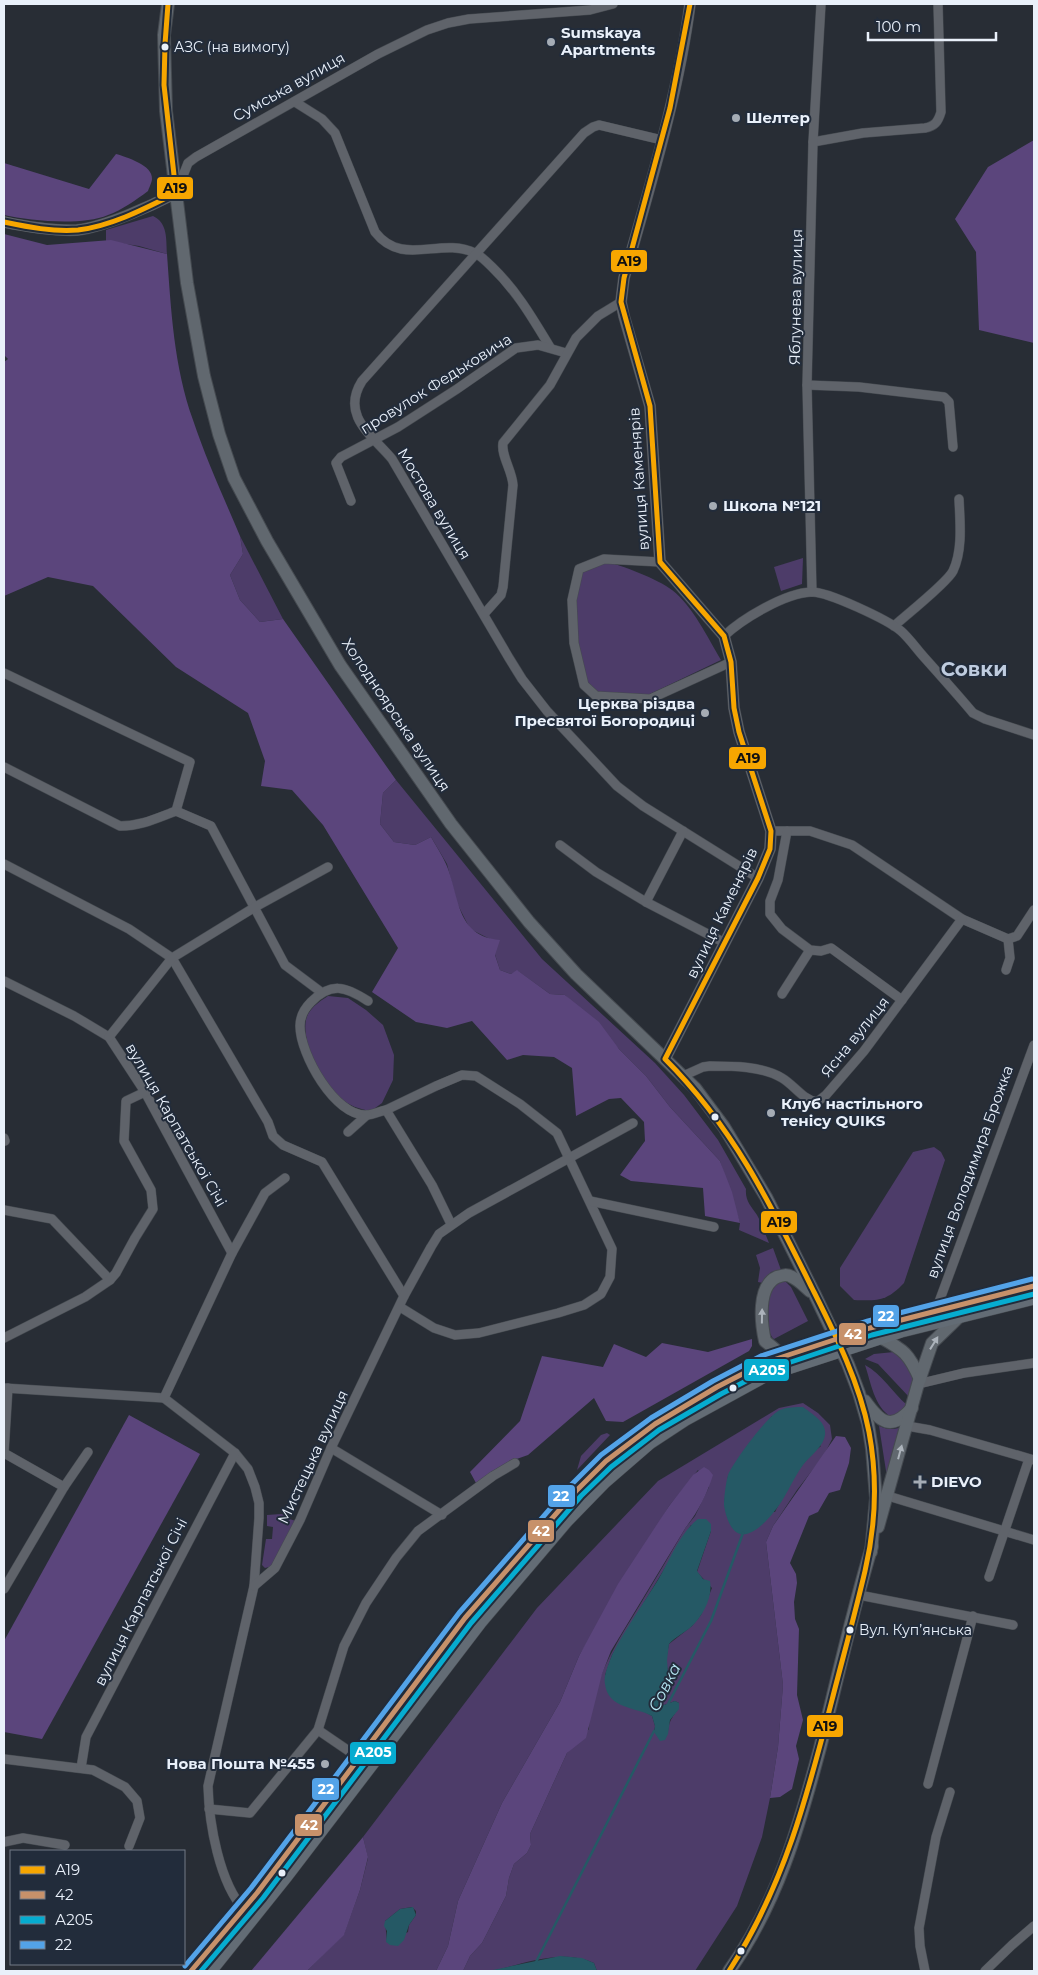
<svg xmlns="http://www.w3.org/2000/svg" width="1038" height="1975" viewBox="0 0 1038 1975" font-family="Montserrat,sans-serif">
<rect width="100%" height="100%" fill="#282d35"/>
<g fill="#4d3c69" fill-rule="evenodd">
<path d="M153 216C168 223 166 239 167 254L139 246 106 241V230Z"/>
<path d="M240 536 283 619 260 622 240 600 230 575 243 554Z"/>
<path d="M803 558 802 584 781 591 774 567Z"/>
<path d="M604 561C621 565 658 579 672 590 692 605 708 638 721 660L648 695 597 693 586 685 577 644 574 600 580 571Z"/>
<path d="M396 780 542 959 655 1063 684 1095 718 1140 746 1189C745 1201 751 1206 757 1215 762 1224 765 1234 769 1243L739 1230 740 1223 720 1161 670 1107 646 1076 565 995 550 994 518 971 511 974 500 970 490 939 470 929 457 903 447 864 431 837 415 845 394 842 380 824 383 793Z"/>
<path d="M328 996 348 998 366 1010 383 1025 394 1055 393 1080 382 1103 371 1111C359 1109 349 1106 339 1097 322 1083 297 1036 308 1014 313 1006 320 1001 328 996Z"/>
<path d="M934 1147 941 1152 945 1160 904 1283C887 1301 878 1301 854 1300L840 1286V1268L913 1152Z"/>
<path d="M773 1248 781 1270 771 1272 763 1283 758 1282 760 1268 756 1255Z"/>
<path d="M784 1280 791 1287 808 1321 774 1339C765 1332 766 1301 770 1291 771 1287 774 1284 777 1281Z"/>
<path d="M894 1352 899 1353 914 1374 910 1398 878 1364 865 1359 874 1354Z"/>
<path d="M865 1365C882 1374 892 1392 907 1405L906 1409 891 1417C874 1406 871 1383 865 1365Z"/>
<path d="M803 1403 818 1413 830 1425 832 1439 824 1455 797 1490 773 1526 766 1542 783 1685 778 1747 770 1798 762 1837 737 1906 695 1971H597L594 1963C561 1948 525 1964 491 1971 482 1972 472 1971 463 1971L470 1956 482 1943 506 1896 509 1878 514 1864 527 1853 531 1845 530 1834 536 1821 567 1753 589 1729C590 1682 618 1641 641 1603 656 1578 671 1553 686 1527L695 1516 709 1487 698 1470 669 1506 579 1656 560 1702 502 1803 458 1901 448 1946 436 1971H307L344 1934 360 1890 368 1858 363 1837 537 1608 658 1481 779 1408ZM772 1416 821 1446C799 1463 787 1489 775 1512L724 1505 728 1476 748 1445ZM691 1525 711 1531 697 1572 712 1588 701 1615 692 1626 669 1644 666 1660 668 1673 661 1691 660 1704 664 1705 675 1701 679 1703C678 1714 668 1717 668 1734L654 1732 655 1726 652 1716 643 1711 605 1675 612 1655ZM412 1907 416 1911V1915L409 1925 408 1932 387 1942 385 1921 400 1909Z"/>
<path d="M879 1426C888 1430 895 1430 904 1426L887 1494 886 1471Z"/>
<path d="M607 1433 610 1435 577 1470 581 1456 601 1435Z"/>
<path d="M281 1514 286 1515V1518L296 1521 273 1566 265 1568 262 1565 266 1539H272L273 1527 267 1526V1515Z"/>
</g>
<g fill="#5b457c">
<path d="M1034 140V343L979 330 976 252 955 219 988 167Z"/>
<path d="M116 154C126 157 153 165 152 179 152 182 149 188 148 191 136 200 122 210 108 215 82 226 31 221 4 215V163L89 189Z"/>
<path d="M4 234 47 245 111 240 167 254C171 310 174 367 193 420 206 459 224 498 240 536L243 554 230 575 240 600 260 622 283 619 396 780 383 793 380 824 394 842 415 845 431 837C436 846 442 855 446 864 460 896 455 936 500 940L495 955 500 970 511 974 517 970 550 994 565 995 599 1022 619 1049 646 1076 670 1107 720 1161 732 1192 740 1223 705 1216 703 1188 631 1181 620 1175 645 1141 644 1122 621 1098 609 1099 576 1116 572 1068 554 1057 523 1055 507 1060 472 1021 447 1028 416 1022 372 992 398 948 323 825 292 790 261 786 265 761 248 713 176 667 93 586 48 577 4 596V362L8 359 4 355Z"/>
<path d="M752 1339V1346L749 1351 623 1422 606 1421 594 1398 528 1455 511 1461 476 1483 470 1472 520 1421 542 1356 603 1367 614 1344 646 1357 662 1343 708 1352Z"/>
<path d="M129 1415 200 1454 42 1739 4 1732V1641Z"/>
<path d="M836 1436 845 1437 851 1448 849 1463 840 1490 829 1493 818 1512 809 1516 790 1563 796 1574 797 1583 794 1602 795 1619 799 1629 797 1695 803 1720 796 1746 799 1759 792 1789 780 1797 770 1798 778 1747 783 1685 766 1542 773 1526Z"/>
<path d="M704 1467 709 1470 713 1475C707 1494 698 1512 686 1527L611 1651 602 1674 586 1738 567 1753 536 1821 530 1834 531 1845 527 1853 514 1864 509 1878 506 1896 482 1943 470 1956 463 1971H436L448 1946 458 1901 502 1803 560 1702 579 1656 618 1584 669 1506 693 1475Z"/>
<path d="M363 1837 368 1857 360 1890 344 1935 307 1971H251Z"/>
</g>
<g fill="#255965">
<path d="M803 1407C812 1414 827 1422 825 1435 824 1446 810 1456 803 1465 792 1480 785 1500 773 1513 766 1522 748 1541 736 1532 729 1527 725 1513 724 1505 724 1497 726 1482 728 1475 734 1461 768 1415 780 1410 787 1407 795 1407 803 1407Z"/>
<path d="M698 1519H706L711 1524V1531L697 1571 703 1579 710 1581C713 1597 703 1616 691 1627 684 1633 675 1637 669 1644L667 1660 668 1673 661 1691 660 1704 664 1705 675 1701 679 1703V1709L670 1720 668 1734 665 1740 660 1741 654 1732 655 1726 652 1716C636 1707 608 1709 605 1684 603 1676 609 1663 612 1655 625 1629 643 1604 658 1580 670 1560 679 1534 698 1519Z"/>
<path d="M413 1907 416 1915 409 1925 404 1940 398 1946 390 1945 386 1942 387 1931 384 1926 385 1921 400 1909Z"/>
<path d="M560 1956 582 1958 594 1963 597 1971H488Z"/>
</g>
<g fill="none" stroke-linecap="round" stroke-linejoin="round">
<g stroke="#255965" stroke-width="2.5">
<path d="M667 1706 711 1621 743 1533"/>
<path d="M536 1962 654 1731"/>
</g>
<g stroke="#454a50" stroke-width="10">
<g id="minor">
<path d="M295 102 322 119 335 133 375 232C403 268 440 236 475 253 481 256 487 262 492 267 517 291 533 319 550 347"/>
<path d="M662 140 599 125 593 127 584 133 362 381C340 416 373 436 392 459L509 658 522 679 547 711 617 786 643 806 758 878"/>
<path d="M813 142 863 133 925 128C935 126 938 122 941 112L938 4"/>
<path d="M177 191 188 163 196 157 378 54 427 30 448 23 469 19 590 10 613 4"/>
<path d="M807 385 859 387 944 397 949 402 953 447"/>
<path d="M351 501 336 463 341 457 398 427 457 389 516 348 538 345 566 353"/>
<path d="M660 562 604 559 579 569 572 600 574 643 584 685 596 696 650 699 731 662"/>
<path d="M812 592 807 385 813 142 821 4"/>
<path d="M484 614 501 595 503 587 513 485C512 470 501 456 503 443L550 385 576 338 598 316 621 302"/>
<path d="M894 626C906 615 947 583 953 571 963 550 960 522 959 499"/>
<path d="M724 636C742 619 785 593 811 592 827 591 888 620 901 631 909 638 916 648 923 656 940 675 957 694 973 713L985 719 1034 735"/>
<path d="M4 673 190 762 176 811"/>
<path d="M4 767 120 826C141 826 157 818 176 811L211 826 285 965 321 992"/>
<path d="M771 831H810L852 845 962 919 1008 939 1017 936 1034 910"/>
<path d="M787 831 778 880 770 901V914L782 929 810 950 821 951 831 948 902 1000"/>
<path d="M560 845 596 872 646 902 725 943"/>
<path d="M4 864 129 929 172 958 268 1122 273 1136 283 1145 322 1162 404 1296"/>
<path d="M646 902 683 831"/>
<path d="M1006 970 1010 958 1008 939"/>
<path d="M4 981 74 1016 109 1037 145 1092 232 1253"/>
<path d="M782 994 810 950"/>
<path d="M368 1001C345 986 331 982 311 1002 304 1009 300 1017 300 1026 300 1054 335 1117 367 1115 373 1115 380 1111 386 1110L432 1185 451 1224"/>
<path d="M109 1037 172 958 255 907 328 867"/>
<path d="M683 1076 703 1067 710 1066C733 1066 762 1066 782 1078 794 1085 803 1100 817 1102L826 1095 864 1051 962 919"/>
<path d="M386 1110 436 1086 462 1075 476 1076 520 1104 557 1133 612 1249 610 1277 601 1294 584 1305 558 1313 479 1333 455 1335 434 1328 400 1307"/>
<path d="M348 1132 367 1115"/>
<path d="M4 1138 5 1141"/>
<path d="M590 1201 714 1227"/>
<path d="M4 1210 52 1219 110 1280"/>
<path d="M936 1310 1034 1045"/>
<path d="M4 1338 85 1297 110 1280 116 1273 135 1238 153 1209 151 1190 124 1141 126 1101 145 1092"/>
<path d="M918 1384 964 1373 1034 1363"/>
<path d="M4 1388 164 1398"/>
<path d="M164 1398 235 1453 248 1469 255 1487 259 1503V1518L254 1586 208 1786C209 1823 219 1883 245 1911"/>
<path d="M164 1398 232 1253 265 1193 285 1178"/>
<path d="M907 1426 930 1430 1034 1460"/>
<path d="M331 1448 442 1515"/>
<path d="M4 1453 64 1487"/>
<path d="M4 1453 8 1388"/>
<path d="M888 1496 1034 1540"/>
<path d="M989 1577 1029 1459"/>
<path d="M254 1586 275 1568 300 1520 331 1448 404 1296 431 1247 439 1234 469 1213 633 1123"/>
<path d="M4 1589 64 1487 88 1452"/>
<path d="M859 1595 1013 1625"/>
<path d="M318 1730 359 1758"/>
<path d="M4 1759 93 1770 125 1787 137 1801 140 1818 129 1846"/>
<path d="M81 1768 86 1737 235 1453"/>
<path d="M928 1784 973 1616"/>
<path d="M209 1809 250 1813 318 1730 344 1646 366 1603 396 1558 418 1531 493 1476 515 1463"/>
<path d="M4 1842 23 1838 65 1845"/>
<path d="M925 1971 920 1946 919 1928 936 1837 950 1792"/>
<path d="M985 1971 1012 1945 1034 1926"/>
</g>
</g>
<g stroke="#454a50" stroke-width="12">
<g id="tertiary">
<path d="M4 222C28 227 53 231 77 230 105 227 151 206 176 193"/>
<path d="M665 1059 758 878 770 849 771 831 739 732 734 708 731 662 724 636 660 562 650 406 624 316 621 302 624 278C649 188 678 97 690 4"/>
</g>
</g>
<g stroke="#454a50" stroke-width="14">
<g id="secondary">
<path d="M168 4 164 35 166 111 187 283 204 376 219 434 234 478 267 541 340 665 451 824 529 922 576 974 695 1088 724 1127 766 1197 815 1295 848 1364 859 1393 868 1424 872 1449 876 1498 871 1552"/>
<path d="M880 1337C904 1350 909 1354 920 1379"/>
<path d="M783 1356 765 1341C761 1323 757 1286 777 1277 783 1275 787 1274 792 1277 799 1280 805 1287 810 1291"/>
<path d="M865 1401C880 1422 891 1432 912 1408"/>
<path d="M878 1527 918 1384 932 1343 961 1315"/>
<path d="M729 1971C777 1904 799 1827 820 1748 837 1681 852 1612 872 1546"/>
</g>
</g>
<g stroke="#454a50" stroke-width="16">
<g id="primary">
<path d="M191 1971 257 1893 465 1618 576 1491 606 1461 655 1424 717 1387 764 1363 870 1328 1034 1286"/>
<path d="M209 1971 285 1876 480 1621 566 1520 604 1481 649 1442 684 1419 766 1374 901 1330 1034 1297"/>
</g>
</g>
<use href="#minor" stroke="#5f636a" stroke-width="9"/>
<use href="#tertiary" stroke="#5f636a" stroke-width="11"/>
<use href="#secondary" stroke="#61686f" stroke-width="12"/>
<use href="#primary" stroke="#636c75" stroke-width="15"/>
<g stroke="#222c3b" stroke-width="9">
<g id="bus-1">
<path d="M690 4 670 108 624 278 621 302 650 406 660 562 724 636 731 662 734 708 739 732 771 831 770 849 758 878 665 1059C733 1127 770 1203 812 1288 835 1334 859 1381 869 1432 878 1480 876 1524 865 1571 855 1614 843 1657 832 1700 807 1797 784 1886 729 1971"/>
<path d="M4 222C28 227 53 232 78 230 112 226 146 208 176 193L164 85 165 44 168 4"/>
</g>
</g>
<g stroke="#222c3b" stroke-width="9">
<path id="bus-2" d="M191 1971 257 1893 465 1618 576 1491 606 1461 655 1424 717 1387 764 1363 870 1328 1034 1286"/>
</g>
<g stroke="#222c3b" stroke-width="9">
<path id="bus-3" d="M201 1971 263 1898 471 1623 581 1496 611 1467 659 1430 721 1394 767 1370 872 1335 1034 1294"/>
</g>
<g stroke="#222c3b" stroke-width="9">
<path id="bus-4" d="M185 1966 251 1888 459 1613 570 1486 601 1455 651 1418 713 1381 761 1356 868 1321 1032 1279"/>
</g>
<use href="#bus-1" stroke="#f7a600" stroke-width="5"/>
<use href="#bus-2" stroke="#c7916a" stroke-width="5"/>
<use href="#bus-3" stroke="#06acd0" stroke-width="5"/>
<use href="#bus-4" stroke="#53a3e8" stroke-width="5"/>
</g>
<defs><path id="oneway-solid" d="M-6-.8H1V-3.2L6.5 0L1 3.2V.8H-6Z" transform="scale(1.25)"/></defs>
<g fill="#acb3bb">
<use href="#oneway-solid" transform="translate(762 1316) rotate(-89)"/>
<use href="#oneway-solid" transform="translate(934 1343) rotate(-58)"/>
<use href="#oneway-solid" transform="translate(900 1452) rotate(-75)"/>
</g>
<g fill="#a5acb5" stroke="#222c3b" stroke-width="2">
<circle cx="551" cy="42" r="5"/>
<circle cx="736" cy="118" r="5"/>
<circle cx="713" cy="506" r="5"/>
<circle cx="705" cy="713" r="5"/>
<circle cx="771" cy="1113" r="5"/>
<path d="M917.5 1474.5h5v5h5v5h-5v5h-5v-5h-5v-5h5z"/>
<circle cx="325" cy="1764" r="5"/>
</g>
<g fill="#e9f0fa" stroke="#222c3b" stroke-width="2">
<circle cx="165" cy="47" r="4.5"/>
<circle cx="715" cy="1117" r="4.5"/>
<circle cx="733" cy="1388" r="4.5"/>
<circle cx="850" cy="1630" r="4.5"/>
<circle cx="282" cy="1873" r="4.5"/>
<circle cx="741" cy="1951" r="4.5"/>
</g>
<g text-anchor="middle" stroke-width="4" stroke-linejoin="round" paint-order="stroke">
<g font-size="14" fill="#e9f0fa" stroke="#222c3b" text-anchor="start">
<text x="174" y="52">АЗС (на вимогу)</text>
<text x="859" y="1635">Вул. Куп’янська</text>
</g>
<g font-size="15" font-weight="bold" fill="#e9f0fa" stroke="#222c3b" text-anchor="start">
<text x="561" y="38">Sumskaya<tspan x="561" dy="17">Apartments</tspan></text>
<text x="746" y="123">Шелтер</text>
<text x="723" y="511">Школа №121</text>
<text x="695" y="709" text-anchor="end">Церква різдва<tspan x="695" dy="17">Пресвятої Богородиці</tspan></text>
<text x="781" y="1109">Клуб настільного<tspan x="781" dy="17">тенісу QUIKS</tspan></text>
<text x="931" y="1487">DIEVO</text>
<text x="315" y="1769" text-anchor="end">Нова Пошта №455</text>
</g>
<g font-size="15" fill="#e9f0fa" stroke="#222c3b">
<text transform="translate(289 87) rotate(-29)" y="5">Сумська вулиця</text>
<text transform="translate(796 297) rotate(-89)" y="5">Яблунева вулиця</text>
<text transform="translate(436 384) rotate(-32)" y="5">провулок Федьковича</text>
<text transform="translate(639 479) rotate(-94)" y="5">вулиця Каменярів</text>
<text transform="translate(434 504) rotate(59)" y="5">Мостова вулиця</text>
<text transform="translate(396 715) rotate(56)" y="5">Холодноярська вулиця</text>
<text transform="translate(722 913) rotate(-64)" y="5">вулиця Каменярів</text>
<text transform="translate(855 1037) rotate(-51)" y="5">Ясна вулиця</text>
<text transform="translate(176 1125) rotate(60)" y="5">вулиця Карпатської Січі</text>
<text transform="translate(970 1172) rotate(-70)" y="5">вулиця Володимира Брожка</text>
<text transform="translate(313 1457) rotate(-65)" y="5">Мистецька вулиця</text>
<text transform="translate(141 1602) rotate(-63)" y="5">вулиця Карпатської Січі</text>
</g>
<g font-size="16" font-style="italic" fill="#b8e9f6" stroke="#222c3b">
<text transform="translate(664 1687) rotate(-63)" y="6">Совка</text>
</g>
<g font-size="20" font-weight="bold" fill="#bfccdf" stroke="#222c3b">
<text x="974" y="676">Совки</text>
</g>
</g>
<g stroke="#222c3b" stroke-width="2">
<rect x="156" y="176" width="38" height="24" rx="5" fill="#f7a600"/>
<rect x="610" y="249" width="38" height="24" rx="5" fill="#f7a600"/>
<rect x="728" y="746" width="39" height="24" rx="5" fill="#f7a600"/>
<rect x="760" y="1210" width="38" height="24" rx="5" fill="#f7a600"/>
<rect x="872" y="1304" width="28" height="24" rx="5" fill="#53a3e8"/>
<rect x="838" y="1322" width="29" height="24" rx="5" fill="#c7916a"/>
<rect x="743" y="1358" width="47" height="24" rx="5" fill="#06acd0"/>
<rect x="547" y="1484" width="29" height="24" rx="5" fill="#53a3e8"/>
<rect x="527" y="1519" width="28" height="24" rx="5" fill="#c7916a"/>
<rect x="806" y="1714" width="38" height="24" rx="5" fill="#f7a600"/>
<rect x="349" y="1741" width="48" height="24" rx="5" fill="#06acd0"/>
<rect x="311" y="1777" width="29" height="24" rx="5" fill="#53a3e8"/>
<rect x="294" y="1813" width="29" height="24" rx="5" fill="#c7916a"/>
</g>
<g font-size="14" text-anchor="middle" font-weight="bold" fill="#fff">
<text x="886" y="1321">22</text>
<text x="853" y="1339">42</text>
<text x="767" y="1375">А205</text>
<text x="561" y="1501">22</text>
<text x="541" y="1536">42</text>
<text x="373" y="1757">А205</text>
<text x="326" y="1794">22</text>
<text x="309" y="1830">42</text>
</g>
<g font-size="14" text-anchor="middle" font-weight="bold" fill="#111">
<text x="175" y="193">А19</text>
<text x="629" y="266">А19</text>
<text x="748" y="763">А19</text>
<text x="779" y="1227">А19</text>
<text x="825" y="1731">А19</text>
</g>
<rect width="1038" height="1975" fill="none" stroke="#e9f0fa" stroke-width="10"/>
<rect x="10" y="1850" width="175" height="115" fill="#222c3b" stroke="#727a87"/>
<rect x="20" y="1866" width="25" height="8" fill="#f7a600" stroke="#727a87"/>
<text x="55" y="1875" font-size="15" fill="#e9f0fa">А19</text>
<rect x="20" y="1891" width="25" height="8" fill="#c7916a" stroke="#727a87"/>
<text x="55" y="1900" font-size="15" fill="#e9f0fa">42</text>
<rect x="20" y="1916" width="25" height="8" fill="#06acd0" stroke="#727a87"/>
<text x="55" y="1925" font-size="15" fill="#e9f0fa">А205</text>
<rect x="20" y="1941" width="25" height="8" fill="#53a3e8" stroke="#727a87"/>
<text x="55" y="1950" font-size="15" fill="#e9f0fa">22</text>
<path d="M868 32v8h128v-8" fill="none" stroke="#e9f0fa" stroke-width="2.5"/>
<text x="876" y="32" font-size="15" fill="#e9f0fa" stroke="#222c3b" stroke-width="4" paint-order="stroke">100 m</text>
</svg>
